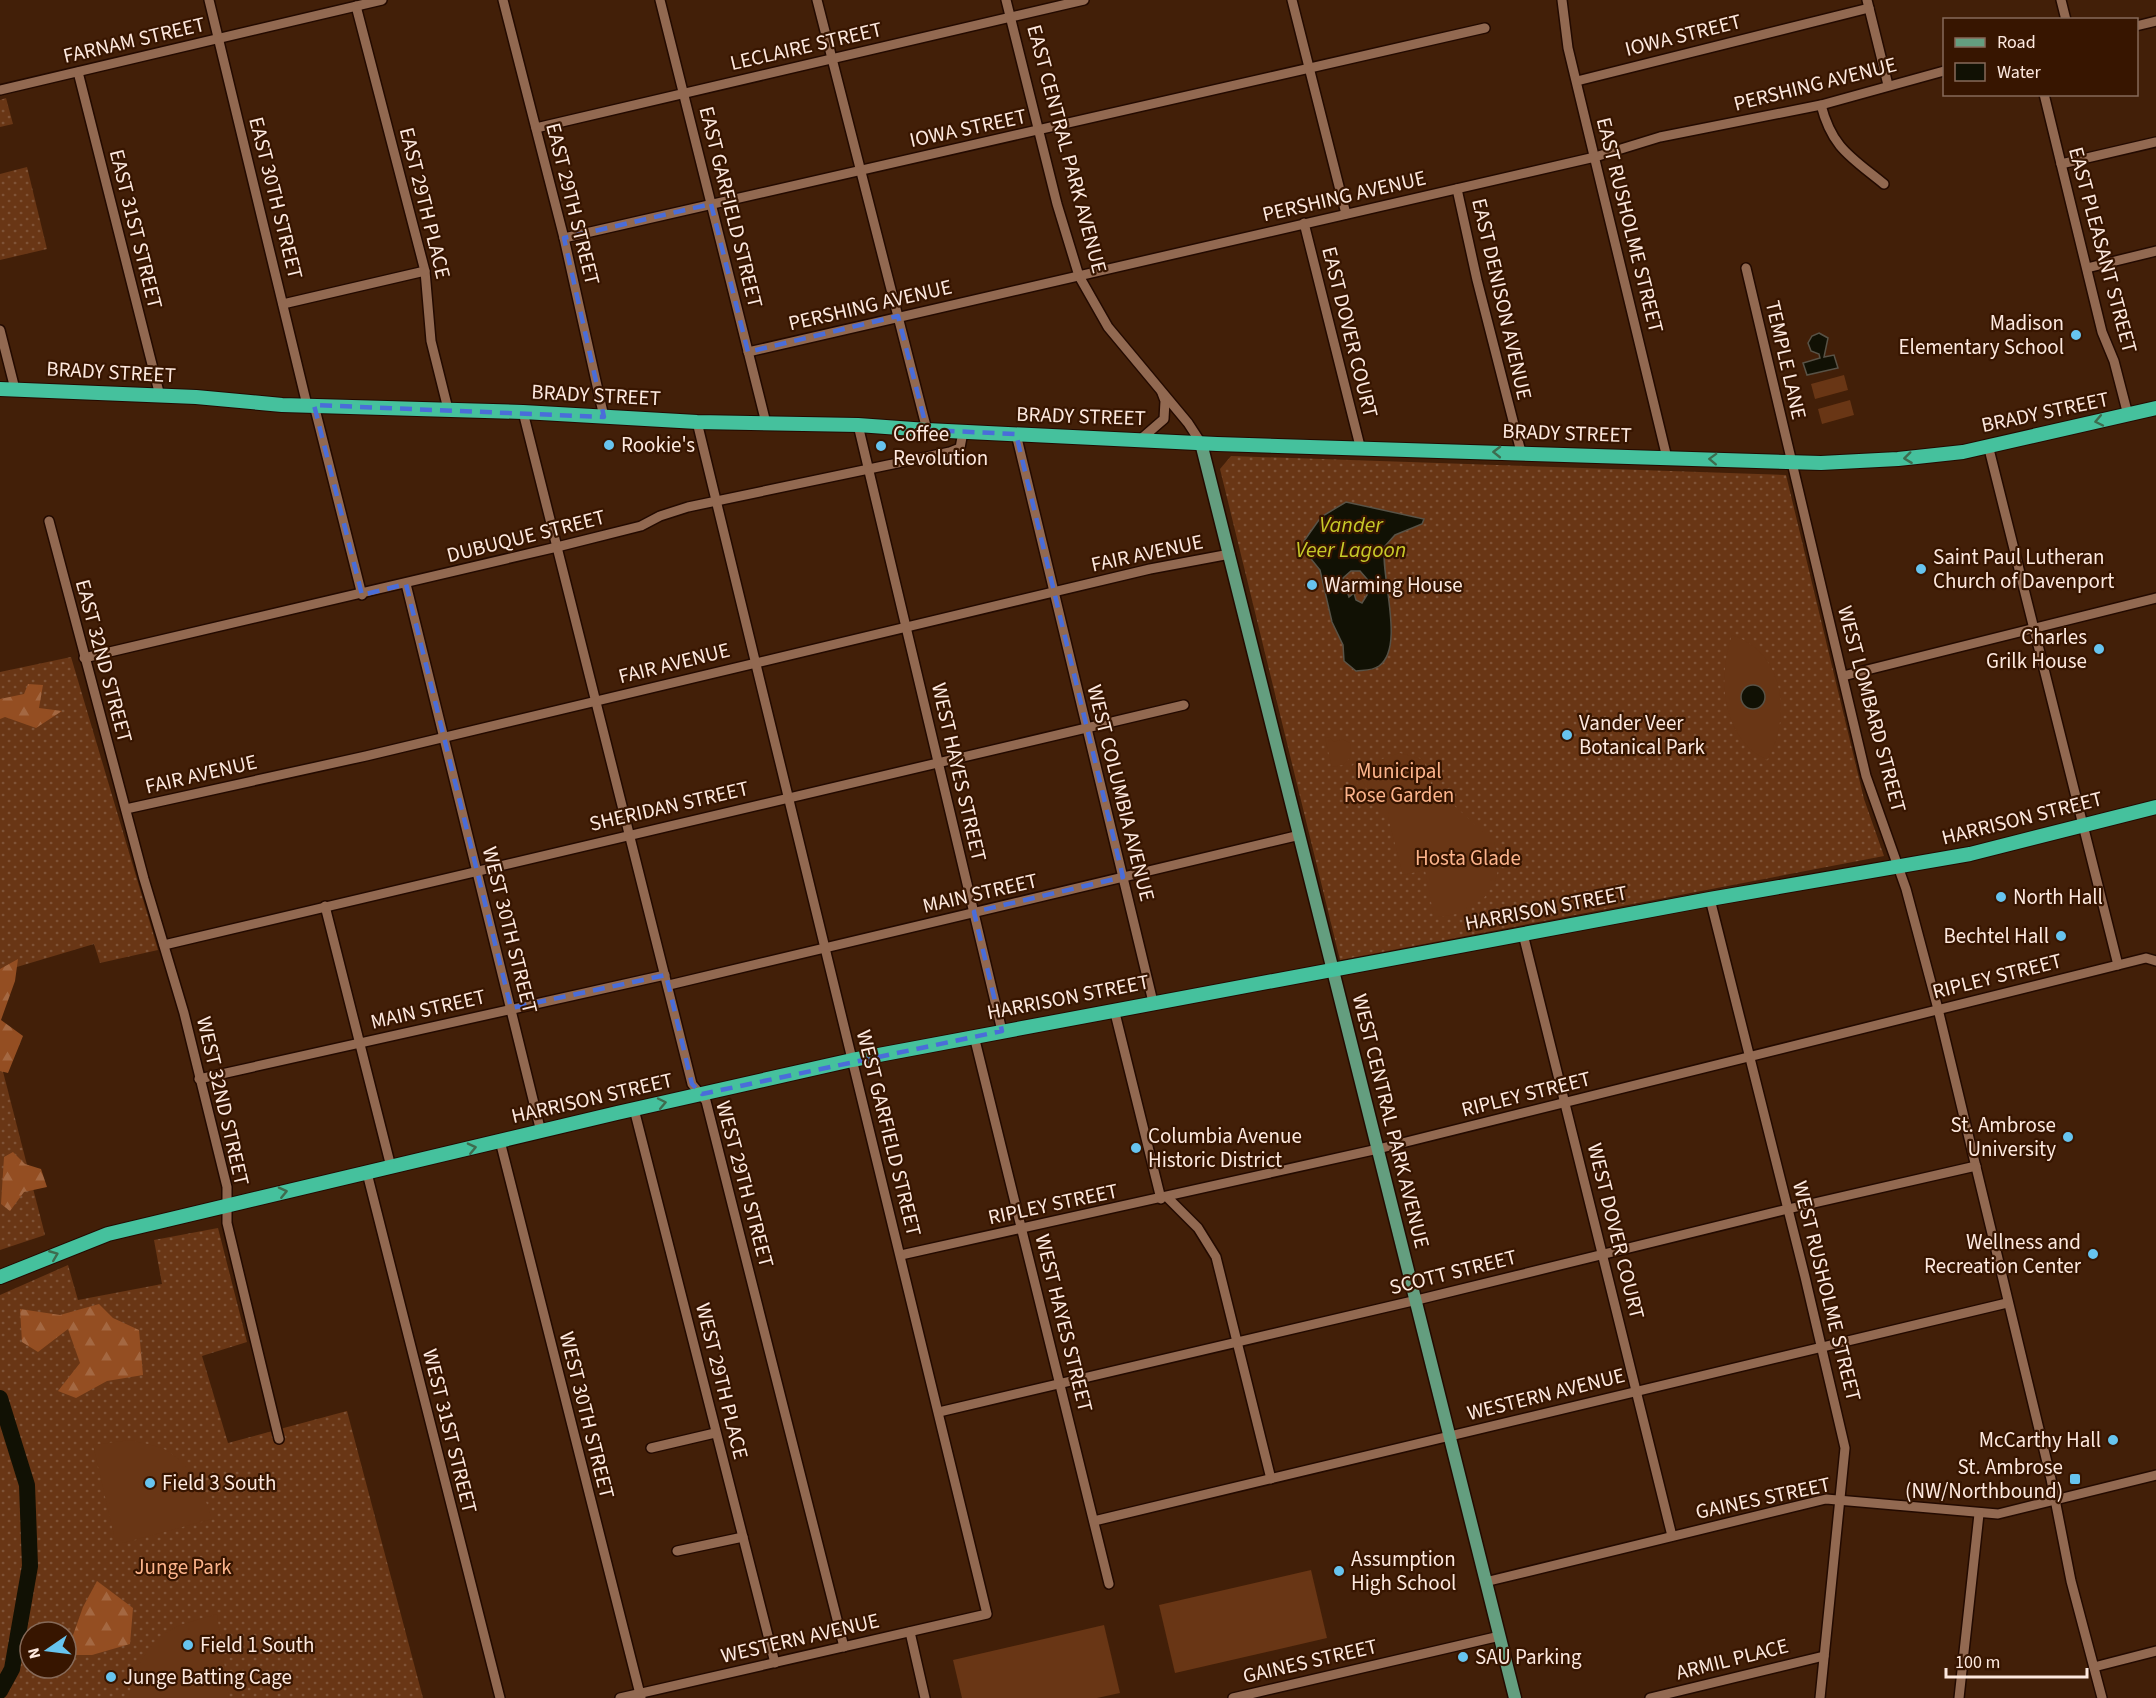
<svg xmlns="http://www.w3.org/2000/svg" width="2156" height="1698" viewBox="0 0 2156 1698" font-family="'Source Sans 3',sans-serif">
<defs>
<pattern id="grass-dots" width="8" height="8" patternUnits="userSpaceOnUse" patternTransform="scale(1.5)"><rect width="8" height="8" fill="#693615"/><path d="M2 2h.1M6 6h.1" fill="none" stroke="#7f5337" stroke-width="1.8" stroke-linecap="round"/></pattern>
<pattern id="forest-firs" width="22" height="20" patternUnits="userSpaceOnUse" patternTransform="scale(1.5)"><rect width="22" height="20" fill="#944e22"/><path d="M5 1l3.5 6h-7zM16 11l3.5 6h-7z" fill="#a46842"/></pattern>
</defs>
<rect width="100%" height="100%" fill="#421f08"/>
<g fill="url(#grass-dots)" fill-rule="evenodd">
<path d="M6 98 13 124 0 127V100Z"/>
<path d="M27 167 47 249 0 260V174Z"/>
<path d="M1231 456 1786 475 1864 799 1884 856 1340 960 1220 469Z"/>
<path d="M71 657 158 950 100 963 94 944 0 972V672Z"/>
<path d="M0 1060 45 1235 0 1250Z"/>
<path d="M218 1228 247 1342 202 1356 228 1443 347 1411 423 1698H0V1295L68 1265 78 1300 162 1284 154 1240ZM30 1632H66V1668H30Z"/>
</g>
<g fill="url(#forest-firs)">
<path d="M28 684 43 685 39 708 62 711 36 728 5 717 0 719V699L24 694Z"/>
<path d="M18 959 15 981 1 1020 23 1036 8 1073 0 1071V969Z"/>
<path d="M13 1152 25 1164 41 1169 47 1187 24 1192 10 1211 1 1204 4 1157Z"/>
<path d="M99 1304 113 1318 139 1330 143 1375 107 1381 76 1398 58 1391 80 1363 68 1329 38 1352 22 1342 20 1309 60 1315Z"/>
<path d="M97 1581 133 1608 130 1644 92 1655H66L83 1607Z"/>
</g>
<g fill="#693615">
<path d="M1844 375 1848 390 1815 399 1811 384Z"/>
<path d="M1850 400 1854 415 1822 424 1818 409Z"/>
<path d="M1732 635C1785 653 1792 717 1767 760 1761 756 1752 752 1748 747 1720 717 1720 672 1732 635Z"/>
<path d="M1329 737 1334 742 1342 739 1350 743 1351 757 1343 765 1332 767 1325 738Z"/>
<path d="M1400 753 1422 759 1430 774 1431 786 1439 784 1447 799 1494 842 1498 854V870L1495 881 1484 898 1456 914 1438 917 1433 912 1425 870 1403 875 1387 813 1372 798 1367 784 1379 760Z"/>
<path d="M1356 762 1367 792 1364 799 1351 767Z"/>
<path d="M130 1440C141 1443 156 1445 166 1450 191 1465 204 1492 212 1519L123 1543 114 1535 93 1445Z"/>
<path d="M1311 1570 1327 1638 1175 1673 1159 1605Z"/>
<path d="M217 1614 229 1698H129C132 1676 145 1647 164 1634 178 1624 200 1619 217 1614Z"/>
<path d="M1104 1625 1120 1693 1097 1698H962L953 1660Z"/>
</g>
<g fill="#111104" stroke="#585246" stroke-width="1.5" fill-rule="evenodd">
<path d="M1819 333 1828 338 1824 357 1834 355 1838 368 1807 375 1803 363 1820 358 1819 354 1811 351 1808 343 1812 336Z"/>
<path d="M1346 502 1424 519 1422 524 1395 535 1385 546C1379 572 1406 647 1379 666 1372 671 1363 670 1356 671L1344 661 1343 645 1332 622 1320 570 1307 554 1304 541 1321 517ZM1351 571H1360L1367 579V595L1362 603 1356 600 1354 593 1349 597 1343 578Z"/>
<circle cx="1753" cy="697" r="12"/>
</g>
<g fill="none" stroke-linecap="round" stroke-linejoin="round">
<path stroke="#111104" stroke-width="16" d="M0 1398 27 1485 30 1566 12 1669 0 1691"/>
<g stroke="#230a00" stroke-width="12">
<g id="minor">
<path d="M209 0 307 405"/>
<path d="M503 0 564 238 604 417"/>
<path d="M660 0 766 423"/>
<path d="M817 0 927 430"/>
<path d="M1006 0 1057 204 1079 276 1108 327 1188 423 1201 443"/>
<path d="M1292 0 1346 214"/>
<path d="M1562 0 1568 48 1667 458"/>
<path d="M1867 0 1888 85"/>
<path d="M2061 0 2066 20"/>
<path d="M356 6 425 271 431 341 448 409"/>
<path d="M2136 26 2156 21"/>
<path d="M78 72 160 396"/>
<path d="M1577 81 1869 8"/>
<path d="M0 90 382 0"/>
<path d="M2044 94 2102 332 2114 361 2128 415"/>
<path d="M1821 105C1832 148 1851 157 1884 184"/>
<path d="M536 128 1084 0"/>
<path d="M2061 164 2156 142"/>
<path d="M1457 189 1477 280 1521 452"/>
<path d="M1304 223 1361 450"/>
<path d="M564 238 1485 28"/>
<path d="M1746 268 1866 776 1906 889 1938 1009 2051 1479 2071 1581 2102 1698"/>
<path d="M2087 268 2156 251"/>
<path d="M283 304 425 271"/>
<path d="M0 330 15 389"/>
<path d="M748 352 1595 157 1660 137 1821 105 1944 71"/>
<path d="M314 405 362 595"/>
<path d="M523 412 692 1084 706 1101 844 1647"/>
<path d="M858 425 1002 1031"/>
<path d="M1016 434 1153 1002"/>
<path d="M1141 439 1164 419 1165 401 1162 393"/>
<path d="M1988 445 2118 965"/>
<path d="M49 521 144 879 184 1013 227 1187V1223L279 1439"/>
<path d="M406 584 541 1132"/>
<path d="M84 658 557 547 641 526 660 516 688 507 950 452 960 448 963 432"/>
<path d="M1843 676 2156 598"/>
<path d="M126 809 366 756 1150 569 1230 554"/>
<path d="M1710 899 1805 1277 1845 1448 1820 1698"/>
<path d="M325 906 391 1167"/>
<path d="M1523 934 1672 1536"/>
<path d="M164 945 1184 705"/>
<path d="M669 985 1300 835"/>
<path d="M1114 1009 1161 1199"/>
<path d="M974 1036 1109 1584"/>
<path d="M199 1079 665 975"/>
<path d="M634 1109 775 1663"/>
<path d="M500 1141 641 1698"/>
<path d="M367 1173 500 1698"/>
<path d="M1167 1197 1198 1228 1216 1257 1271 1479"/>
<path d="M901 1255 1378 1149 2146 958 2156 961"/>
<path d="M939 1412 1417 1300 1788 1209 1976 1166"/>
<path d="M651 1448 715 1433"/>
<path d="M1094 1521 2007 1303"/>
<path d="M677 1551 743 1537"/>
<path d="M1485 1582 1826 1499 1998 1514 2156 1475"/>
<path d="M910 1632 925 1698"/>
<path d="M2094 1667 2156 1651"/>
<path d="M620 1698 987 1614 697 422"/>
<path d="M1233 1698 1500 1636"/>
<path d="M1650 1698 1824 1656"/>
<path d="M1959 1698 1979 1514"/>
</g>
</g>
<g stroke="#230a00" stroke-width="15">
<path id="major" d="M1201 443 1515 1698"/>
</g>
<g stroke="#230a00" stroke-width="16">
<g id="highway">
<path d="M0 389 196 397 282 405 523 412 697 422 858 425 927 430 1217 444 1821 463 1898 459 1963 452 2156 408"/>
<path d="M0 1277 108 1234 617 1113 852 1060 1710 899 1970 854 2156 807"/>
</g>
</g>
<use href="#minor" stroke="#926951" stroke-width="9"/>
<use href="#major" stroke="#649e7f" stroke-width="12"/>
<use href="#highway" stroke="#45c19d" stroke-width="14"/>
</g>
<defs><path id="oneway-chevron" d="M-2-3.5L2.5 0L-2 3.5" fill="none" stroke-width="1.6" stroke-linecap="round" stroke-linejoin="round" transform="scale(1.5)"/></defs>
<g stroke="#3e6b4e">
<use href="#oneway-chevron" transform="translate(2099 421) rotate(168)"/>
<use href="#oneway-chevron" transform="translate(1497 452) rotate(-179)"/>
<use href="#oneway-chevron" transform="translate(1908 458) rotate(173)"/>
<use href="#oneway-chevron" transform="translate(1713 459) rotate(-178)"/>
<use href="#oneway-chevron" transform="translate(662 1103) rotate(-12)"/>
<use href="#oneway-chevron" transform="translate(472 1148) rotate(-13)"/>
<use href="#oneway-chevron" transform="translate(283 1192) rotate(-13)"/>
<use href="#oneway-chevron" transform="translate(54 1255) rotate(-22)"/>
</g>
<path fill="none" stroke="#4a6dd9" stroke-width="4.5" stroke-dasharray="12 8" stroke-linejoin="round" d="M711 204 748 352 898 316 927 430 1016 434 1123 877 974 912 1002 1031 702 1094 692 1084 666 975 511 1008 406 584 362 595 314 405 604 417 564 238Z"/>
<g fill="#67c4ef" stroke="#371500" stroke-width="2">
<circle cx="2076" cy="335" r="6"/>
<circle cx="609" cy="445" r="6"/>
<circle cx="881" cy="446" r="6"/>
<circle cx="1921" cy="569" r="6"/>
<circle cx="1312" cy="585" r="6"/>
<circle cx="2099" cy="649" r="6"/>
<circle cx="1567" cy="735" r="6"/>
<circle cx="2001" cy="897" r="6"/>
<circle cx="2061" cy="936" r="6"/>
<circle cx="2068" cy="1137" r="6"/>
<circle cx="1136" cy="1148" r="6"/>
<circle cx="2093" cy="1254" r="6"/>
<circle cx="2113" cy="1440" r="6"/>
<rect x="2069" y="1473" width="12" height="12" rx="3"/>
<circle cx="150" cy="1483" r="6"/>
<circle cx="1339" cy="1571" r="6"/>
<circle cx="188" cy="1645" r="6"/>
<circle cx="1463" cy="1657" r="6"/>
<circle cx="111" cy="1677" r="6"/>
</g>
<g text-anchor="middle" stroke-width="4.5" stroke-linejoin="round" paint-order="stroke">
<g font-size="21" fill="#fde9df" stroke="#371500">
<text transform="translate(1683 35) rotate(-14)" y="7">IOWA STREET</text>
<text transform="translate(134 40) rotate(-13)" y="7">FARNAM STREET</text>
<text transform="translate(806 46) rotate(-13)" y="7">LECLAIRE STREET</text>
<text transform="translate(1815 84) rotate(-14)" y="7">PERSHING AVENUE</text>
<text transform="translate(968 128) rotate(-12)" y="7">IOWA STREET</text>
<text transform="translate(1067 149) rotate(75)" y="7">EAST CENTRAL PARK AVENUE</text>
<text transform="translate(1344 196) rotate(-13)" y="7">PERSHING AVENUE</text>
<text transform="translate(276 198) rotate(76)" y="7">EAST 30TH STREET</text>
<text transform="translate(425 203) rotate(76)" y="7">EAST 29TH PLACE</text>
<text transform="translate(573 204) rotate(76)" y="7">EAST 29TH STREET</text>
<text transform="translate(731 207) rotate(76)" y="7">EAST GARFIELD STREET</text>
<text transform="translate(1630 225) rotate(76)" y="7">EAST RUSHOLME STREET</text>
<text transform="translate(136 229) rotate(76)" y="7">EAST 31ST STREET</text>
<text transform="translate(2103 250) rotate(75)" y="7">EAST PLEASANT STREET</text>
<text transform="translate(1502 299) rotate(77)" y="7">EAST DENISON AVENUE</text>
<text transform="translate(870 305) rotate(-13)" y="7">PERSHING AVENUE</text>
<text transform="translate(1350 332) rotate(76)" y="7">EAST DOVER COURT</text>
<text transform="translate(1786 360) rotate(77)" y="7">TEMPLE LANE</text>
<text transform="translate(111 372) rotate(3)" y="7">BRADY STREET</text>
<text transform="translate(596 395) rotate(3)" y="7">BRADY STREET</text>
<text transform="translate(2045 412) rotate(-12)" y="7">BRADY STREET</text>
<text transform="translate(1081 416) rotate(2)" y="7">BRADY STREET</text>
<text transform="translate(1567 433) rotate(2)" y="7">BRADY STREET</text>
<text transform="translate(526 536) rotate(-14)" y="7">DUBUQUE STREET</text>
<text transform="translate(1147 553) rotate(-12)" y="7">FAIR AVENUE</text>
<text transform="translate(104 661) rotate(75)" y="7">EAST 32ND STREET</text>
<text transform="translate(674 663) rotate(-14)" y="7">FAIR AVENUE</text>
<text transform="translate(1872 709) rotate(75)" y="7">WEST LOMBARD STREET</text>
<text transform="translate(959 772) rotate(77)" y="7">WEST HAYES STREET</text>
<text transform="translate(201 774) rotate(-13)" y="7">FAIR AVENUE</text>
<text transform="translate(1121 793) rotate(76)" y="7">WEST COLUMBIA AVENUE</text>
<text transform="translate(669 806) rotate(-13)" y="7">SHERIDAN STREET</text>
<text transform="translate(2022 818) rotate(-14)" y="7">HARRISON STREET</text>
<text transform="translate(980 893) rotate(-13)" y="7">MAIN STREET</text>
<text transform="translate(1546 908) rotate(-11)" y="7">HARRISON STREET</text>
<text transform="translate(510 930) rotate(76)" y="7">WEST 30TH STREET</text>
<text transform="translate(1997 976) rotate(-14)" y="7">RIPLEY STREET</text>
<text transform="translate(1068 997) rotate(-11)" y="7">HARRISON STREET</text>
<text transform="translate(428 1009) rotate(-13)" y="7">MAIN STREET</text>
<text transform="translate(1526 1094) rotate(-14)" y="7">RIPLEY STREET</text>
<text transform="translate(592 1098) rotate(-13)" y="7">HARRISON STREET</text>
<text transform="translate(223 1101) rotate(77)" y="7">WEST 32ND STREET</text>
<text transform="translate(1391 1121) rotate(76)" y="7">WEST CENTRAL PARK AVENUE</text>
<text transform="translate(889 1133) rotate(76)" y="7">WEST GARFIELD STREET</text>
<text transform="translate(745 1184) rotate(75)" y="7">WEST 29TH STREET</text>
<text transform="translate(1053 1204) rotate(-12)" y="7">RIPLEY STREET</text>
<text transform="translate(1616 1231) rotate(76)" y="7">WEST DOVER COURT</text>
<text transform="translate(1453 1272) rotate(-14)" y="7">SCOTT STREET</text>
<text transform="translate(1827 1291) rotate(76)" y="7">WEST RUSHOLME STREET</text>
<text transform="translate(1064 1323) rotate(76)" y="7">WEST HAYES STREET</text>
<text transform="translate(722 1381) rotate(76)" y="7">WEST 29TH PLACE</text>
<text transform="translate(1546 1394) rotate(-14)" y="7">WESTERN AVENUE</text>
<text transform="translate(587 1415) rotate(76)" y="7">WEST 30TH STREET</text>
<text transform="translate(450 1431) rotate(76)" y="7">WEST 31ST STREET</text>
<text transform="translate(1763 1498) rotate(-12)" y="7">GAINES STREET</text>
<text transform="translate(800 1638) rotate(-13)" y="7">WESTERN AVENUE</text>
<text transform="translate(1732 1659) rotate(-14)" y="7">ARMIL PLACE</text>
<text transform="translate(1310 1661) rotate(-13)" y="7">GAINES STREET</text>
</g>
<g font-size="21" fill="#fde9df" stroke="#371500" text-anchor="start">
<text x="2064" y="330" text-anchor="end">Madison<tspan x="2064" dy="24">Elementary School</tspan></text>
<text x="893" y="441">Coffee<tspan x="893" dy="24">Revolution</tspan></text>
<text x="621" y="452">Rookie's</text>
<text x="1933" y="564">Saint Paul Lutheran<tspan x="1933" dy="24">Church of Davenport</tspan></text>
<text x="1324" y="592">Warming House</text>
<text x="2087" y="644" text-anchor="end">Charles<tspan x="2087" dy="24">Grilk House</tspan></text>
<text x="1579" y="730">Vander Veer<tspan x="1579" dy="24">Botanical Park</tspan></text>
<text x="2013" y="904">North Hall</text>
<text x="2049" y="943" text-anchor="end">Bechtel Hall</text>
<text x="2056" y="1132" text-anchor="end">St. Ambrose<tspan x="2056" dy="24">University</tspan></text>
<text x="1148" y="1143">Columbia Avenue<tspan x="1148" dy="24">Historic District</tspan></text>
<text x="2081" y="1249" text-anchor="end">Wellness and<tspan x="2081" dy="24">Recreation Center</tspan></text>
<text x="2101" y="1447" text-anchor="end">McCarthy Hall</text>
<text x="2063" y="1474" text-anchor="end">St. Ambrose<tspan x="2063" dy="24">(NW/Northbound)</tspan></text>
<text x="162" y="1490">Field 3 South</text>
<text x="1351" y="1566">Assumption<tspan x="1351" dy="24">High School</tspan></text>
<text x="200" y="1652">Field 1 South</text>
<text x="1475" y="1664">SAU Parking</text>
<text x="123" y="1684">Junge Batting Cage</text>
</g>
<g font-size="21" fill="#fdb58c" stroke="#371500">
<text x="1399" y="778">Municipal<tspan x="1399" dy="24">Rose Garden</tspan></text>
<text x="1468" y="865">Hosta Glade</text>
<text x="183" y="1574">Junge Park</text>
</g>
<g font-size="22" font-style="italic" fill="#c8ca29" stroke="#371500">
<text x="1351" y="532">Vander<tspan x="1351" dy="25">Veer Lagoon</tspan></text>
</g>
</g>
<rect x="1943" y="18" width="195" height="78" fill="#371500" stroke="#866a59" stroke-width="1.5"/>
<rect x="1955" y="38" width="30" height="9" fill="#649e7f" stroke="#866a59" stroke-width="1.5"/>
<text x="1997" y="48" font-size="18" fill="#fde9df">Road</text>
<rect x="1955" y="63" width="30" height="18" fill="#111104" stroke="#866a59" stroke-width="1.5"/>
<text x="1997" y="78" font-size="18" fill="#fde9df">Water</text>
<g transform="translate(48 1650) rotate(256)"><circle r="28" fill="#371500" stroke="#866a59" stroke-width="1.5"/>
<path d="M0-4.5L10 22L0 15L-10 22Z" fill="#67c4ef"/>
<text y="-9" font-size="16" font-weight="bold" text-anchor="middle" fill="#fde9df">N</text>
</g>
<path d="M1946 1668v9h141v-9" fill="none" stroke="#fde9df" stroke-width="3"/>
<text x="1955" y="1668" font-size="18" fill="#fde9df" stroke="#371500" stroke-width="4.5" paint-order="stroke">100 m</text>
</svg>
